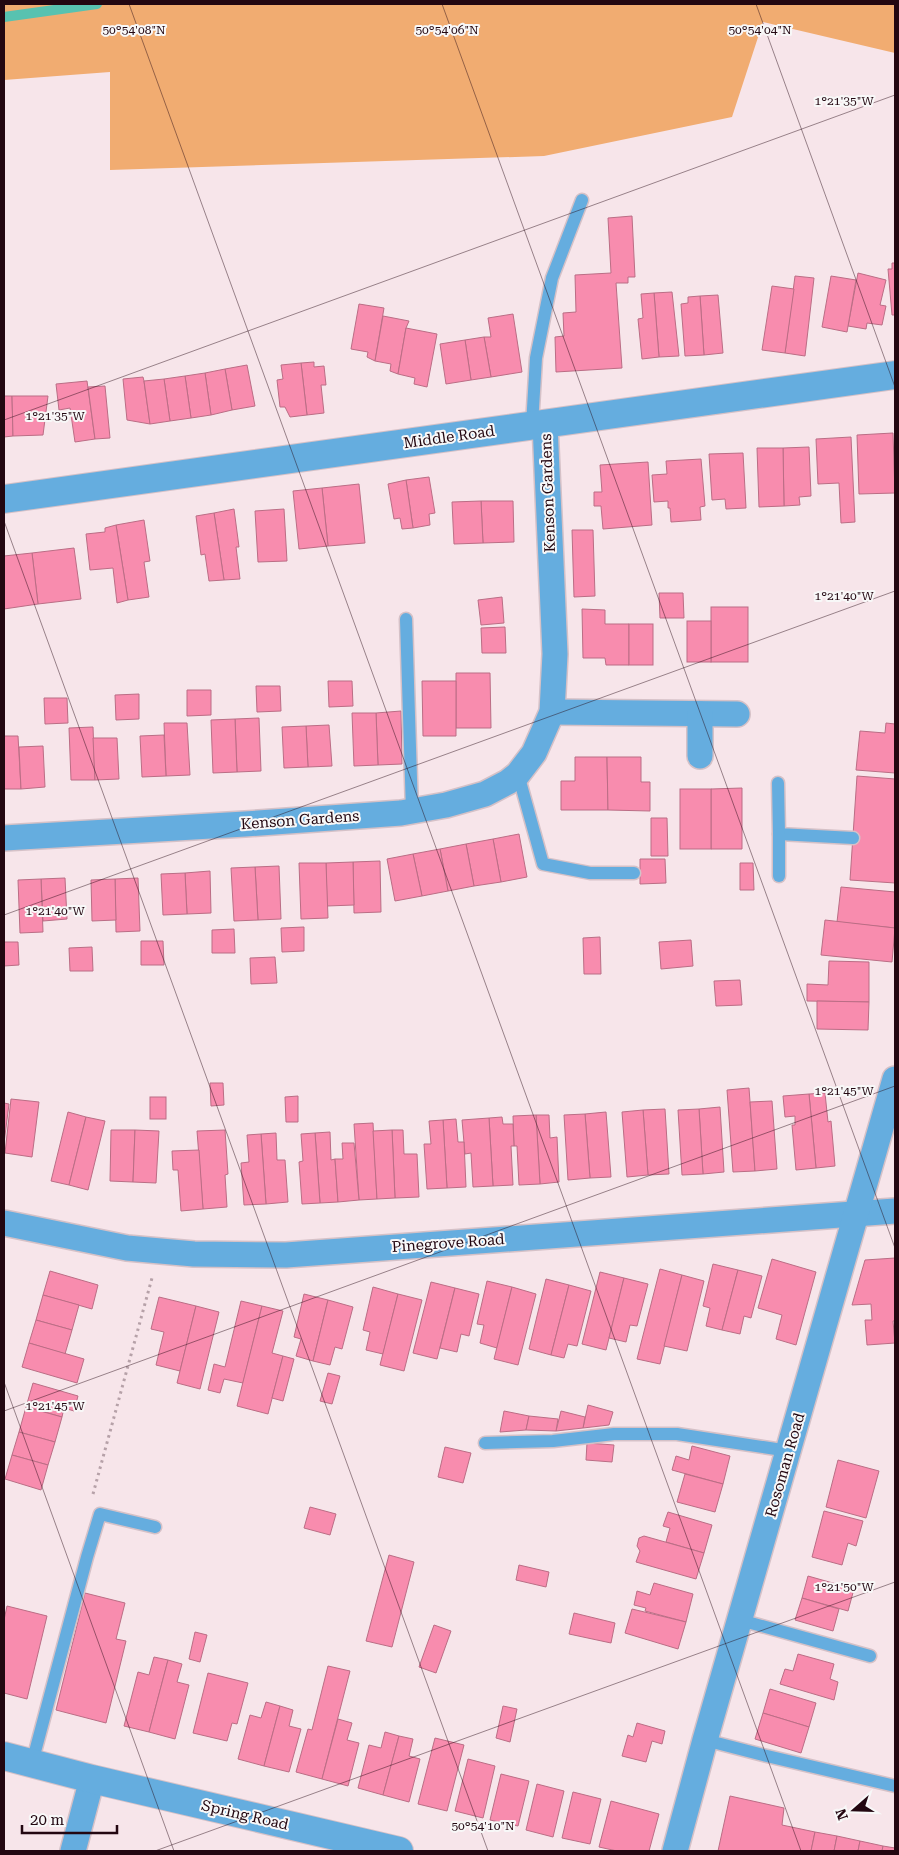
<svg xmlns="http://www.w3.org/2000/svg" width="899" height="1855" viewBox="0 0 899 1855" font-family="'Roboto Serif',serif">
<rect width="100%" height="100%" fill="#f7e5ea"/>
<path fill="#f1ac71" d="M4 4H895V53L763 22 732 117 544 156 110 170V72L4 80Z"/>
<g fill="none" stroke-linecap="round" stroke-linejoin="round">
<path stroke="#58c2b0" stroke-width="10" d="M4 17 97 4"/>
</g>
<g fill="#f88cae" stroke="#bb6d85">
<path d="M632 216 635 277H628V283H616L622 368 556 372 555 337 564 336 563 313 576 312 575 275 611 273 608 218Z"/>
<path d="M892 263H895V315H892L888 269H892Z"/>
<path d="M858 273 886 280 880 305 886 306 882 325 867 323 866 329 848 326Z"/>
<path d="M795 276 814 278 805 356 785 353Z"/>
<path d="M831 276 856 280 847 332 822 327Z"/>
<path d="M772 286 794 289 785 353 762 350Z"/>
<path d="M672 292 679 356 659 357 654 293Z"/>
<path d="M654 293 659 357 642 359 638 319 643 318 641 294Z"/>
<path d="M718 295 723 353 704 355 700 296Z"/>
<path d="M700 296 704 355 685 356 681 304 688 303V297Z"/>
<path d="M359 304 384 308 375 361 367 357 368 352 351 349Z"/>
<path d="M513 314 522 372 491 377 484 337H491L488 318Z"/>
<path d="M383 316 409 321 406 328 398 374 390 371 391 364 375 361Z"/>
<path d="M406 328 437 334 427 387 414 384 415 378 398 374Z"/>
<path d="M484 337 491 377 471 380 465 340Z"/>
<path d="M465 340 471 380 446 384 440 344Z"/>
<path d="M314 362V367L324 366 326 385H321L324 413 307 415 301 363Z"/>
<path d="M301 363 307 415 290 417 285 407H280L277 380 283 379 281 365Z"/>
<path d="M247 365 255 406 232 410 225 369Z"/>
<path d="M225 369 232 410 211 415 205 373Z"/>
<path d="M205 373 211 415 191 418 185 376Z"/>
<path d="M185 376 191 418 170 421 164 379Z"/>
<path d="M143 377 144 381 150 424 127 420 123 379Z"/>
<path d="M164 379 170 421 150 424 144 381Z"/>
<path d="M87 381 95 439 75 442 70 408 59 410 56 384Z"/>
<path d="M105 386 110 438 95 439 88 387Z"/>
<path d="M4 396H12L13 436 4 437Z"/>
<path d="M12 396H48L43 435 13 436Z"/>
<path d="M893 433 895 493 859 494 857 435Z"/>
<path d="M851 437 855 522 841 523 839 483 818 484 816 439Z"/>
<path d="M809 447 811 496 799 497 800 505 784 506 783 448Z"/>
<path d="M757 448H783L784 506 759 507Z"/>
<path d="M743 453 746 508 726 509 725 499 712 500 709 454Z"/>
<path d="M701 459 705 506 700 507 701 520 671 522 670 508H668V501L654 502 652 475 667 474 666 461Z"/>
<path d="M648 462 652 525 603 529 601 506H594V492H602L600 465Z"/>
<path d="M429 477 435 513 429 514 430 525 413 528 406 480Z"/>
<path d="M406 480 413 528 402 529 400 518 394 519 388 484Z"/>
<path d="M359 484 365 543 328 546 322 488Z"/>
<path d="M322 488 328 546 299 549 293 491Z"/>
<path d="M481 501H513L514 542 483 543Z"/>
<path d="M481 501 483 543 454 544 452 502Z"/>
<path d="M234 509 239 547H236L240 579 224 580 214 513Z"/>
<path d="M284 509 287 561 258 562 255 511Z"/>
<path d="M214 513 224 580 209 581 205 554 201 555 196 516Z"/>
<path d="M144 520 150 561 144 562 149 597 128 600 116 525Z"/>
<path d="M116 525 128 600 117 603 113 568 90 570 86 534 105 532V528Z"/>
<path d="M572 530H593L595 596 574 597Z"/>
<path d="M74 548 81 599 38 604 32 553Z"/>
<path d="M32 553 38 604 4 609V556Z"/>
<path d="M659 593H683L684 618H660Z"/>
<path d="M502 597 504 623 481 625 478 600Z"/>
<rect x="711" y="607" width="37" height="55"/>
<path d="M582 609 605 610V624H629V665H606L605 658H583Z"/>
<rect x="687" y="621" width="24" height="41"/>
<rect x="629" y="624" width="24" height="41"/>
<path d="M505 627 506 653H482L481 628Z"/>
<path d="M456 673H490L491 728H456Z"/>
<path d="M328 681H352L353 706 329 707Z"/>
<path d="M422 681H456V736H423Z"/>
<path d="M256 686H280L281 711 257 712Z"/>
<path d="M187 690H211V715L187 716Z"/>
<path d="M139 694V719L116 720 115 695Z"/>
<path d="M44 698H67L68 723 45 724Z"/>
<path d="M401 711 402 764 378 765 376 713Z"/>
<path d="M352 713H376L378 765 354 766Z"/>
<path d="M259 718 261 771 237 772 235 719Z"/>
<path d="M235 719 237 772 213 773 211 720Z"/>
<path d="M164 723H187L190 775 166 776Z"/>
<path d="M886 723 895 724V773L856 770 860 731 885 733Z"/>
<path d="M329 725 332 766 308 767 306 726Z"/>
<path d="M306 726 308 767 284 768 282 727Z"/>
<path d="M93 727 95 780H71L69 728Z"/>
<path d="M164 735 166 776 142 777 140 736Z"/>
<path d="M4 736H18L21 789H4Z"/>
<path d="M93 738H117L119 779 95 780Z"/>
<path d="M43 746 45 787 21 789 19 747Z"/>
<path d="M575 757H607L608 810H561V781H575Z"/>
<path d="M607 757H641V782H650V811L608 810Z"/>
<path d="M857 776 895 779V883L850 880Z"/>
<path d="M742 788V849H711V789Z"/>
<rect x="680" y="789" width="31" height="60"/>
<path d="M651 818H667L668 856H651Z"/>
<path d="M519 834 527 877 501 882 493 839Z"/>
<path d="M493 839 501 882 474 886 466 844Z"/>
<path d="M466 844 474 886 448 891 440 849Z"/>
<path d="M440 849 448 891 422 896 413 854Z"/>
<path d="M413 854 422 896 395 901 387 859Z"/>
<path d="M640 859H665L666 883 640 884Z"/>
<path d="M380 861 381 912 354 913 353 862Z"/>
<path d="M353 862 354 905 327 906 326 863Z"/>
<path d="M299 863H326L328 918 301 919Z"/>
<path d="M740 863H753L754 890H740Z"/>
<path d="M279 866 281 919 258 920 255 867Z"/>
<path d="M255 867 258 920 234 921 231 868Z"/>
<path d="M210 871 211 913 187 914 185 873Z"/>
<path d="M185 873 187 914 163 915 161 874Z"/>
<path d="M65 878 67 919 43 921 41 879Z"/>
<path d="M138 878 140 931 116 932 115 879Z"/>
<path d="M41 879 43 932 20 933 18 880Z"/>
<path d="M115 879 116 920 92 921 91 880Z"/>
<path d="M841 887 895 892V928L837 922Z"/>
<path d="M825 920 895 928 892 962 821 955Z"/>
<path d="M304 927V951L282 952 281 928Z"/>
<path d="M234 929 235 953H212V930Z"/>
<path d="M600 937 601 974H584L583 938Z"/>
<path d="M691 940 693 966 661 969 659 942Z"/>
<path d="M141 941H163L164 965H141Z"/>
<path d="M4 942H18L19 965 4 966Z"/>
<path d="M92 947 93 971H70L69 948Z"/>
<path d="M275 957 277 983 251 984 250 958Z"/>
<path d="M829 961 869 962V1002L807 1001V984L828 985Z"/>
<path d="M740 980 742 1005 716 1006 714 981Z"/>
<path d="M817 1001 869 1002 868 1030 817 1029Z"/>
<path d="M210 1083H223L224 1105 211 1106Z"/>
<path d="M749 1088 755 1171 733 1172 727 1090Z"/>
<path d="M825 1093 828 1122 831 1121 835 1166 816 1168 809 1094Z"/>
<path d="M809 1094 816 1168 796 1170 792 1125H795V1116L785 1117 783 1096Z"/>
<path d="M298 1096V1122H286L285 1097Z"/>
<rect x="150" y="1097" width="16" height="22"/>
<path d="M11 1099 39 1102 32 1157 5 1153Z"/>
<path d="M772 1101 777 1169 755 1171 750 1102Z"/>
<path d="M4 1103 9 1104 4 1143Z"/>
<path d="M720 1107 724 1172 703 1174 699 1109Z"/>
<path d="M665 1109 669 1174 648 1175 643 1110Z"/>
<path d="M699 1109 703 1174 682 1175 678 1110Z"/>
<path d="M643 1110 648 1175 627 1177 622 1112Z"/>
<path d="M68 1112 86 1117 69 1185 51 1181Z"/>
<path d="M606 1112 611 1177 590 1178 585 1114Z"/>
<path d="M585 1114 590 1178 568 1180 564 1115Z"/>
<path d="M536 1115H549L550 1138 557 1137 559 1182 540 1184Z"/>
<path d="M536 1115 540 1184 519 1185 517 1146H514L513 1116Z"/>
<path d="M86 1117 105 1121 88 1190 69 1185Z"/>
<path d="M502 1117 503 1124H513L514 1146H511L513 1185 493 1186 489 1118Z"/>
<path d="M489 1118 493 1186 473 1187 471 1153 465 1154 462 1120Z"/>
<path d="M456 1119 458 1142H464L466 1187 447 1188 443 1120Z"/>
<path d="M443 1120 447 1188 427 1189 424 1144H431L429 1121Z"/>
<path d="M373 1123 377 1199 359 1200 354 1124Z"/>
<path d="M111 1130H135L133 1182 110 1181Z"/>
<path d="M135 1130 159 1131 156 1183 133 1182Z"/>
<path d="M225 1130 228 1174 225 1175 227 1207 203 1209 197 1131Z"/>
<path d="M392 1130H403L404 1154H417L419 1197 395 1198Z"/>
<path d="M392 1130 395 1198 377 1199 373 1131Z"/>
<path d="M330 1132 331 1160 335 1159 338 1202 320 1203 315 1133Z"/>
<path d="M276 1133 277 1160H285L288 1202 266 1204 261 1134Z"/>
<path d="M315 1133 320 1203 302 1204 299 1162 303 1161 301 1134Z"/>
<path d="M261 1134 266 1204 244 1205 241 1163 249 1162 247 1135Z"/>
<path d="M342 1143H354L359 1200 338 1202 335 1159H343Z"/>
<path d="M199 1150 203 1209 181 1211 178 1170H173L172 1151Z"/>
<path d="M895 1258V1321H893L895 1343 867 1345 865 1320H872L871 1304 852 1305 865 1260Z"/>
<path d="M772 1259 816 1272 796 1345 776 1339 782 1315 758 1308Z"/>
<path d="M713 1264 738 1270 722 1330 706 1326 710 1308 703 1306Z"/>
<path d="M660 1269 682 1275 660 1364 637 1359Z"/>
<path d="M738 1270 762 1276 751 1318 744 1316 740 1334 722 1330Z"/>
<path d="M50 1271 98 1285 92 1309 43 1295Z"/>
<path d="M600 1272 624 1278 606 1350 582 1344Z"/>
<path d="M682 1275 704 1281 687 1351 664 1346Z"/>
<path d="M624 1278 648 1284 637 1326 630 1325 626 1342 609 1338Z"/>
<path d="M546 1279 569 1285 551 1355 529 1349Z"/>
<path d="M487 1281 512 1287 497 1348 480 1343 484 1325 477 1324Z"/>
<path d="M431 1282 455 1288 437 1359 413 1353Z"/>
<path d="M569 1285 591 1291 577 1346 568 1344 564 1358 551 1355Z"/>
<path d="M373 1287 398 1294 383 1354 366 1350 370 1332 363 1330Z"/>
<path d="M512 1287 536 1294 518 1365 494 1359Z"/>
<path d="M455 1288 479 1294 469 1336 461 1334 457 1352 440 1348Z"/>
<path d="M304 1294 328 1300 313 1361 296 1356 301 1339 294 1337Z"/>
<path d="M398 1294 422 1300 404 1371 380 1365Z"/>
<path d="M43 1295 79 1305 72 1330 36 1320Z"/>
<path d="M159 1297 196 1306 180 1371 156 1365 164 1332 151 1329Z"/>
<path d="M328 1300 353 1307 342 1349 335 1347 330 1365 313 1361Z"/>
<path d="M241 1301 262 1306 243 1383 224 1379 220 1393 208 1390 214 1364 225 1367Z"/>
<path d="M196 1306 219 1312 200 1389 177 1383Z"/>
<path d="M262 1306 283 1311 272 1353 283 1356 268 1414 237 1406Z"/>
<path d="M36 1320 72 1330 65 1354 29 1343Z"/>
<path d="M29 1343 84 1359 77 1383 22 1367Z"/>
<path d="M283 1356 294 1359 283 1401 272 1398Z"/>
<path d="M328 1373 340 1376 332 1404 320 1401Z"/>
<path d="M33 1383 78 1396 74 1411 64 1408 62 1417 26 1407Z"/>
<path d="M588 1405 613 1412 609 1425 583 1428Z"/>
<path d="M26 1407 62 1417 55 1442 19 1432Z"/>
<path d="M504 1411 529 1416 526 1430 500 1432Z"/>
<path d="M561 1411 585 1417 583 1428 556 1431Z"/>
<path d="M529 1416 558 1419 556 1431 526 1430Z"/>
<path d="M19 1432 55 1442 48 1465 12 1455Z"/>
<path d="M587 1443 614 1445 612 1462 586 1460Z"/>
<path d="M692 1446 730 1456 723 1484 672 1470 676 1456 689 1460Z"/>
<path d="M445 1447 471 1453 463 1483 438 1477Z"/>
<path d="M12 1455 48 1465 41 1490 5 1479Z"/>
<path d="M838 1460 879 1471 866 1518 826 1507Z"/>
<path d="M685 1474 723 1484 715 1512 677 1502Z"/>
<path d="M310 1507 336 1514 330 1535 304 1528Z"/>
<path d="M824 1511 863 1521 856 1546 848 1543 842 1565 812 1557Z"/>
<path d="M668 1512 712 1525 704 1553 666 1542 670 1528 663 1526Z"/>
<path d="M644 1536 704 1553 696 1579 636 1562 640 1551 637 1546 639 1538Z"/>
<path d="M389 1555 414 1562 392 1647 366 1641Z"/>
<path d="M519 1565 549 1572 546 1587 516 1580Z"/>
<path d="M808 1576 854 1589 848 1611 802 1598Z"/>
<path d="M654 1583 693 1594 686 1622 645 1611 646 1608 634 1605 637 1591 650 1595Z"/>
<path d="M85 1593 125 1603 116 1639 126 1641 106 1723 56 1710Z"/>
<path d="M802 1598 839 1609 833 1631 795 1620Z"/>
<path d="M7 1606 47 1616 27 1699 4 1693V1620Z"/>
<path d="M632 1609 686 1622 678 1649 625 1633Z"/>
<path d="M574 1613 615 1623 611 1643 569 1634Z"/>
<path d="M434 1625 451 1631 436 1673 419 1667Z"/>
<path d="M195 1632 207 1635 200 1662 189 1659Z"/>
<path d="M798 1654 834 1664 830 1679 838 1682 834 1700 780 1684 785 1669 793 1671Z"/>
<path d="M154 1657 168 1660 149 1732 124 1726 138 1672 149 1675Z"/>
<path d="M168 1660 182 1664 177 1682 189 1685 175 1739 149 1732Z"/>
<path d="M328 1666 350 1671 322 1779 296 1772 308 1729 312 1730Z"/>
<path d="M208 1673 248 1683 237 1724 232 1723 227 1741 193 1733Z"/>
<path d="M770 1689 816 1703 809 1727 763 1713Z"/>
<path d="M266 1702 280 1706 264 1766 238 1759 250 1715 261 1718Z"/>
<path d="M280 1706 293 1710 289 1726 301 1729 289 1772 264 1766Z"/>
<path d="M503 1706 517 1709 510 1742 496 1738Z"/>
<path d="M763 1713 809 1727 801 1753 755 1739Z"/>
<path d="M338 1719 352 1723 347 1740 359 1743 348 1786 322 1779Z"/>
<path d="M637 1723 665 1731 662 1744 652 1741 646 1762 622 1756 628 1735 633 1737Z"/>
<path d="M385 1732 399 1736 383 1795 358 1788 369 1745 381 1748Z"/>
<path d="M399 1736 413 1739 409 1756 420 1759 409 1802 383 1795Z"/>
<path d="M435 1738 464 1745 447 1811 418 1804Z"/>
<path d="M468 1759 495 1766 483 1818 455 1811Z"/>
<path d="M501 1774 529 1781 518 1826 490 1820Z"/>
<path d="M537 1784 564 1791 553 1837 526 1830Z"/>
<path d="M573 1792 601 1799 590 1844 562 1838Z"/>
<path d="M730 1796 784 1808 782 1825 815 1832 811 1851H718Z"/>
<path d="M611 1801 659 1814 649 1851H617L599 1847Z"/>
<path d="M815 1832 837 1836 834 1851H811Z"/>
<path d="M837 1836 860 1841 858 1851H834Z"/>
<path d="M860 1841 883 1846 882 1851H858Z"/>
<path d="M883 1846 895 1848V1851H882Z"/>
</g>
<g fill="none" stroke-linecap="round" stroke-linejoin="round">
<g stroke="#d5c1c7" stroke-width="15">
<g id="service">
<path d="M532 425 536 358 552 278 582 200"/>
<path d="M406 619 412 811"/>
<path d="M518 774 543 864 590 873H634"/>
<path d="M778 783 779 834 853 838"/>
<path d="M779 834V876"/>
<path d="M485 1443 553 1441 614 1434H677L789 1451"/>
<path d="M740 1620 870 1656"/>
<path d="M705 1740 763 1755 895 1786"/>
<path d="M32 1763 87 1557 100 1514 155 1527"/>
</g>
</g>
<g stroke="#d5c1c7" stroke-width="28">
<g id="minor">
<path d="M552 712 737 714"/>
<path d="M700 714V756"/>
<path d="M4 838 245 824 401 813 446 805 485 794 508 782 518 774 534 753 552 712 555 654 545 424"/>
<path d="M4 1223 127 1248 194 1254 286 1255 895 1211"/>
<path d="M73 1851 92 1779"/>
<path d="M675 1851 705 1740 895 1079"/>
</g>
</g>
<g stroke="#d5c1c7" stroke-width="30">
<g id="tertiary">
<path d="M4 499 895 375"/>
<path d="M4 1756 92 1779 399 1851"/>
</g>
</g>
<path stroke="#b6a1a8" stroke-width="3" stroke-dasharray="2.5 4" stroke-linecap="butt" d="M93 1494 152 1278"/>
<use href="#service" stroke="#65addf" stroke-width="12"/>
<use href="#minor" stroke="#65addf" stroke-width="25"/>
<use href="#tertiary" stroke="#65addf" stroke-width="28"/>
</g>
<path fill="none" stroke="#230711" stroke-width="1" stroke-opacity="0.45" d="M129 4 801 1851M442 4 895 1248M756 4 895 387M4 420 895 95M4 521 488 1851M4 915 895 591M4 1382 174 1851M4 1411 895 1086M155 1851 895 1582"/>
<g text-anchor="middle" stroke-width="4" stroke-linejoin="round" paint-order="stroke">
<g font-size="15" fill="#230711" stroke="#f8f8f8">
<text transform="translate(449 437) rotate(-8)" y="5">Middle Road</text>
<text transform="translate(548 493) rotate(-92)" y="5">Kenson Gardens</text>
<text transform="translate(300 820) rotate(-4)" y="5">Kenson Gardens</text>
<text transform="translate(448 1243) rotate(-4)" y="5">Pinegrove Road</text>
<text transform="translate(785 1465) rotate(-74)" y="5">Rosoman Road</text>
<text transform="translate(245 1815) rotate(13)" y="5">Spring Road</text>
</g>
</g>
<g font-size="12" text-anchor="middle" fill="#230711" stroke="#f8f8f8" stroke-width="4" stroke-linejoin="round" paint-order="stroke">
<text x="134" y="34">50°54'08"N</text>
<text x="447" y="34">50°54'06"N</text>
<text x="760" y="34">50°54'04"N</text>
<text x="844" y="105">1°21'35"W</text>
<text x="55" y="420">1°21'35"W</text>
<text x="844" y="600">1°21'40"W</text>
<text x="55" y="915">1°21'40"W</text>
<text x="844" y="1095">1°21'45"W</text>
<text x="55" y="1410">1°21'45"W</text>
<text x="844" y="1591">1°21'50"W</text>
<text x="483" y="1830">50°54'10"N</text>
</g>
<rect width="899" height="1855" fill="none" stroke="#230711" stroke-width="10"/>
<g transform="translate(854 1810) rotate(250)" stroke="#f8f8f8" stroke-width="4" paint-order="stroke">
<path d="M0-4L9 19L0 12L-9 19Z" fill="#230711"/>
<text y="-8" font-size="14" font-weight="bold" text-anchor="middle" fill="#230711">N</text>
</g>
<path d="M22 1825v8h95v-8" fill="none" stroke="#230711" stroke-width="2.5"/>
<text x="30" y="1825" font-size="15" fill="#230711" stroke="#f8f8f8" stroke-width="4" paint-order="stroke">20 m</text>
</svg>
